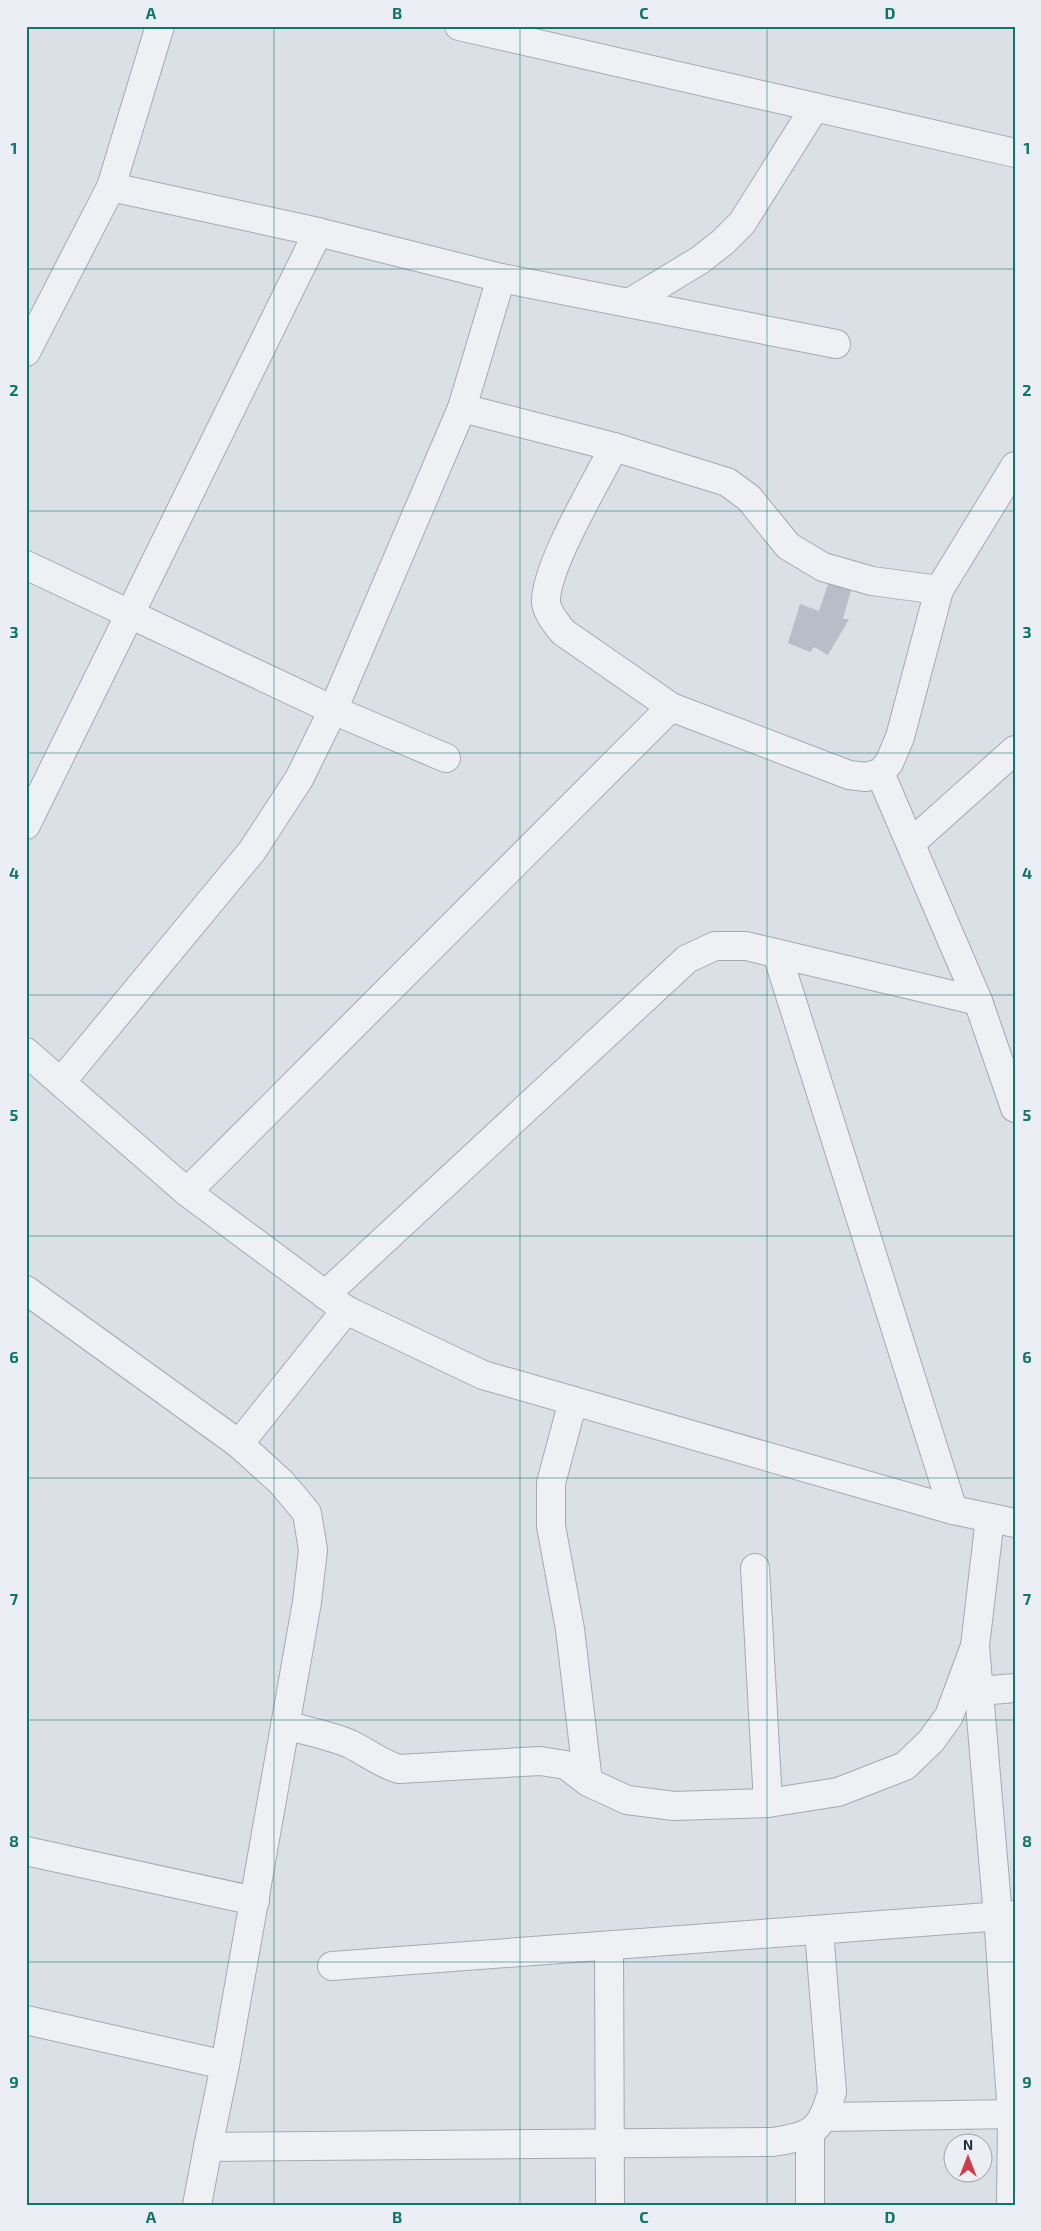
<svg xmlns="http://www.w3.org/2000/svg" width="1041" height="2231" viewBox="0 0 1041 2231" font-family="'Exo 2',sans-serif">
<rect width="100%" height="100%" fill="#dbdfe6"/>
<path fill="#b9bdc8" d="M829 581 851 590 843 619H849L828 655 814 647 810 652 788 643 800 604 819 611Z"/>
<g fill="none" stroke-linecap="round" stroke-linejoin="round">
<g stroke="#a5a9b3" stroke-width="30">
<g id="minor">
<path d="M459 26 1015 153"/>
<path d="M111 187 318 232 501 278 836 344"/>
<path d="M629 303 700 260 723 242 742 223 815 107"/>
<path d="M26 352 111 187 160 26"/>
<path d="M462 408 614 447 727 482 749 498 788 546 823 567 872 581 939 590"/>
<path d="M614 447C597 481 545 567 546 602 547 613 556 623 563 632L671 707 849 775 866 777 880 773 889 763 900 737 939 590 1015 466"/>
<path d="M26 565 333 710 446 758"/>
<path d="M880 773 978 1001 1015 1108"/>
<path d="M26 825 318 232"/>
<path d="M911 843 1015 750"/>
<path d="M777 954 953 1510"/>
<path d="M26 1052 187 1192 346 1310 483 1375 953 1510 1015 1523"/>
<path d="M61 1082 252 851 299 779 333 710 462 408 501 278"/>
<path d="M187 1192 671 707"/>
<path d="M26 1290 239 1444 282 1483 307 1513 313 1550 307 1602 225 2065 208 2147 773 2142C813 2136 821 2131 832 2092L819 1931"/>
<path d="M325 1295 687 959 715 946H746L978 1001"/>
<path d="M573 1401 551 1483V1526L570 1629 588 1782"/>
<path d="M239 1444 346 1310"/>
<path d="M990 1518 975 1646 999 1929 1012 2115 1011 2205"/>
<path d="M755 1568 768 1803"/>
<path d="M979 1691 1015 1688"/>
<path d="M285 1725C306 1731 329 1735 350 1744 367 1752 381 1764 399 1769L540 1761 566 1765 588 1782 627 1800 674 1806 768 1803 838 1792 905 1766 931 1741 949 1716 975 1646"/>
<path d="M26 1851 255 1901"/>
<path d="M609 1946 610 2205"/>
<path d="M332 1966 1015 1915"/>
<path d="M26 2020 225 2065"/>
<path d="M825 2117 1015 2114"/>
<path d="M810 2134V2205"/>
<path d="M197 2205 208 2147"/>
</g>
</g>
<use href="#minor" stroke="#eef0f4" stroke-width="28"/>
</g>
<path fill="none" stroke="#0f766e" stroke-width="1" stroke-opacity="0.55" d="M274 26V2205M520 26V2205M767 26V2205M26 269H1015M26 511H1015M26 753H1015M26 995H1015M26 1236H1015M26 1478H1015M26 1720H1015M26 1962H1015"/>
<rect width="1041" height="2231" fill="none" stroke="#ebeef4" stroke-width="55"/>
<g transform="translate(968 2158)"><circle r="24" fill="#ebeef4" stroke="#9ca0aa"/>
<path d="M0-4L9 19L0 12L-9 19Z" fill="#cd3e48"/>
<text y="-8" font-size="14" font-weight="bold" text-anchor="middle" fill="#262c3c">N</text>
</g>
<rect x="28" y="28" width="986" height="2176" fill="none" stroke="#0f766e" stroke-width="2"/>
<g font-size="16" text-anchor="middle" font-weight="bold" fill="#0f766e">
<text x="151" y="19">A</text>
<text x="397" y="19">B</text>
<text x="644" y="19">C</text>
<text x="890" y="19">D</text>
<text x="14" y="154">1</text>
<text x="1027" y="154">1</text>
<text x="14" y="396">2</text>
<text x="1027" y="396">2</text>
<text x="14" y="638">3</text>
<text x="1027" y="638">3</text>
<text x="14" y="879">4</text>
<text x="1027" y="879">4</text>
<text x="14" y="1121">5</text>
<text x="1027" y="1121">5</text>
<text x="14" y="1363">6</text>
<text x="1027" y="1363">6</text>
<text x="14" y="1605">7</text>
<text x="1027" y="1605">7</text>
<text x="14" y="1847">8</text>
<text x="1027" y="1847">8</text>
<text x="14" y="2088">9</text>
<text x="1027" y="2088">9</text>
<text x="151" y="2223">A</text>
<text x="397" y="2223">B</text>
<text x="644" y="2223">C</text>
<text x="890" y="2223">D</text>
</g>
</svg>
